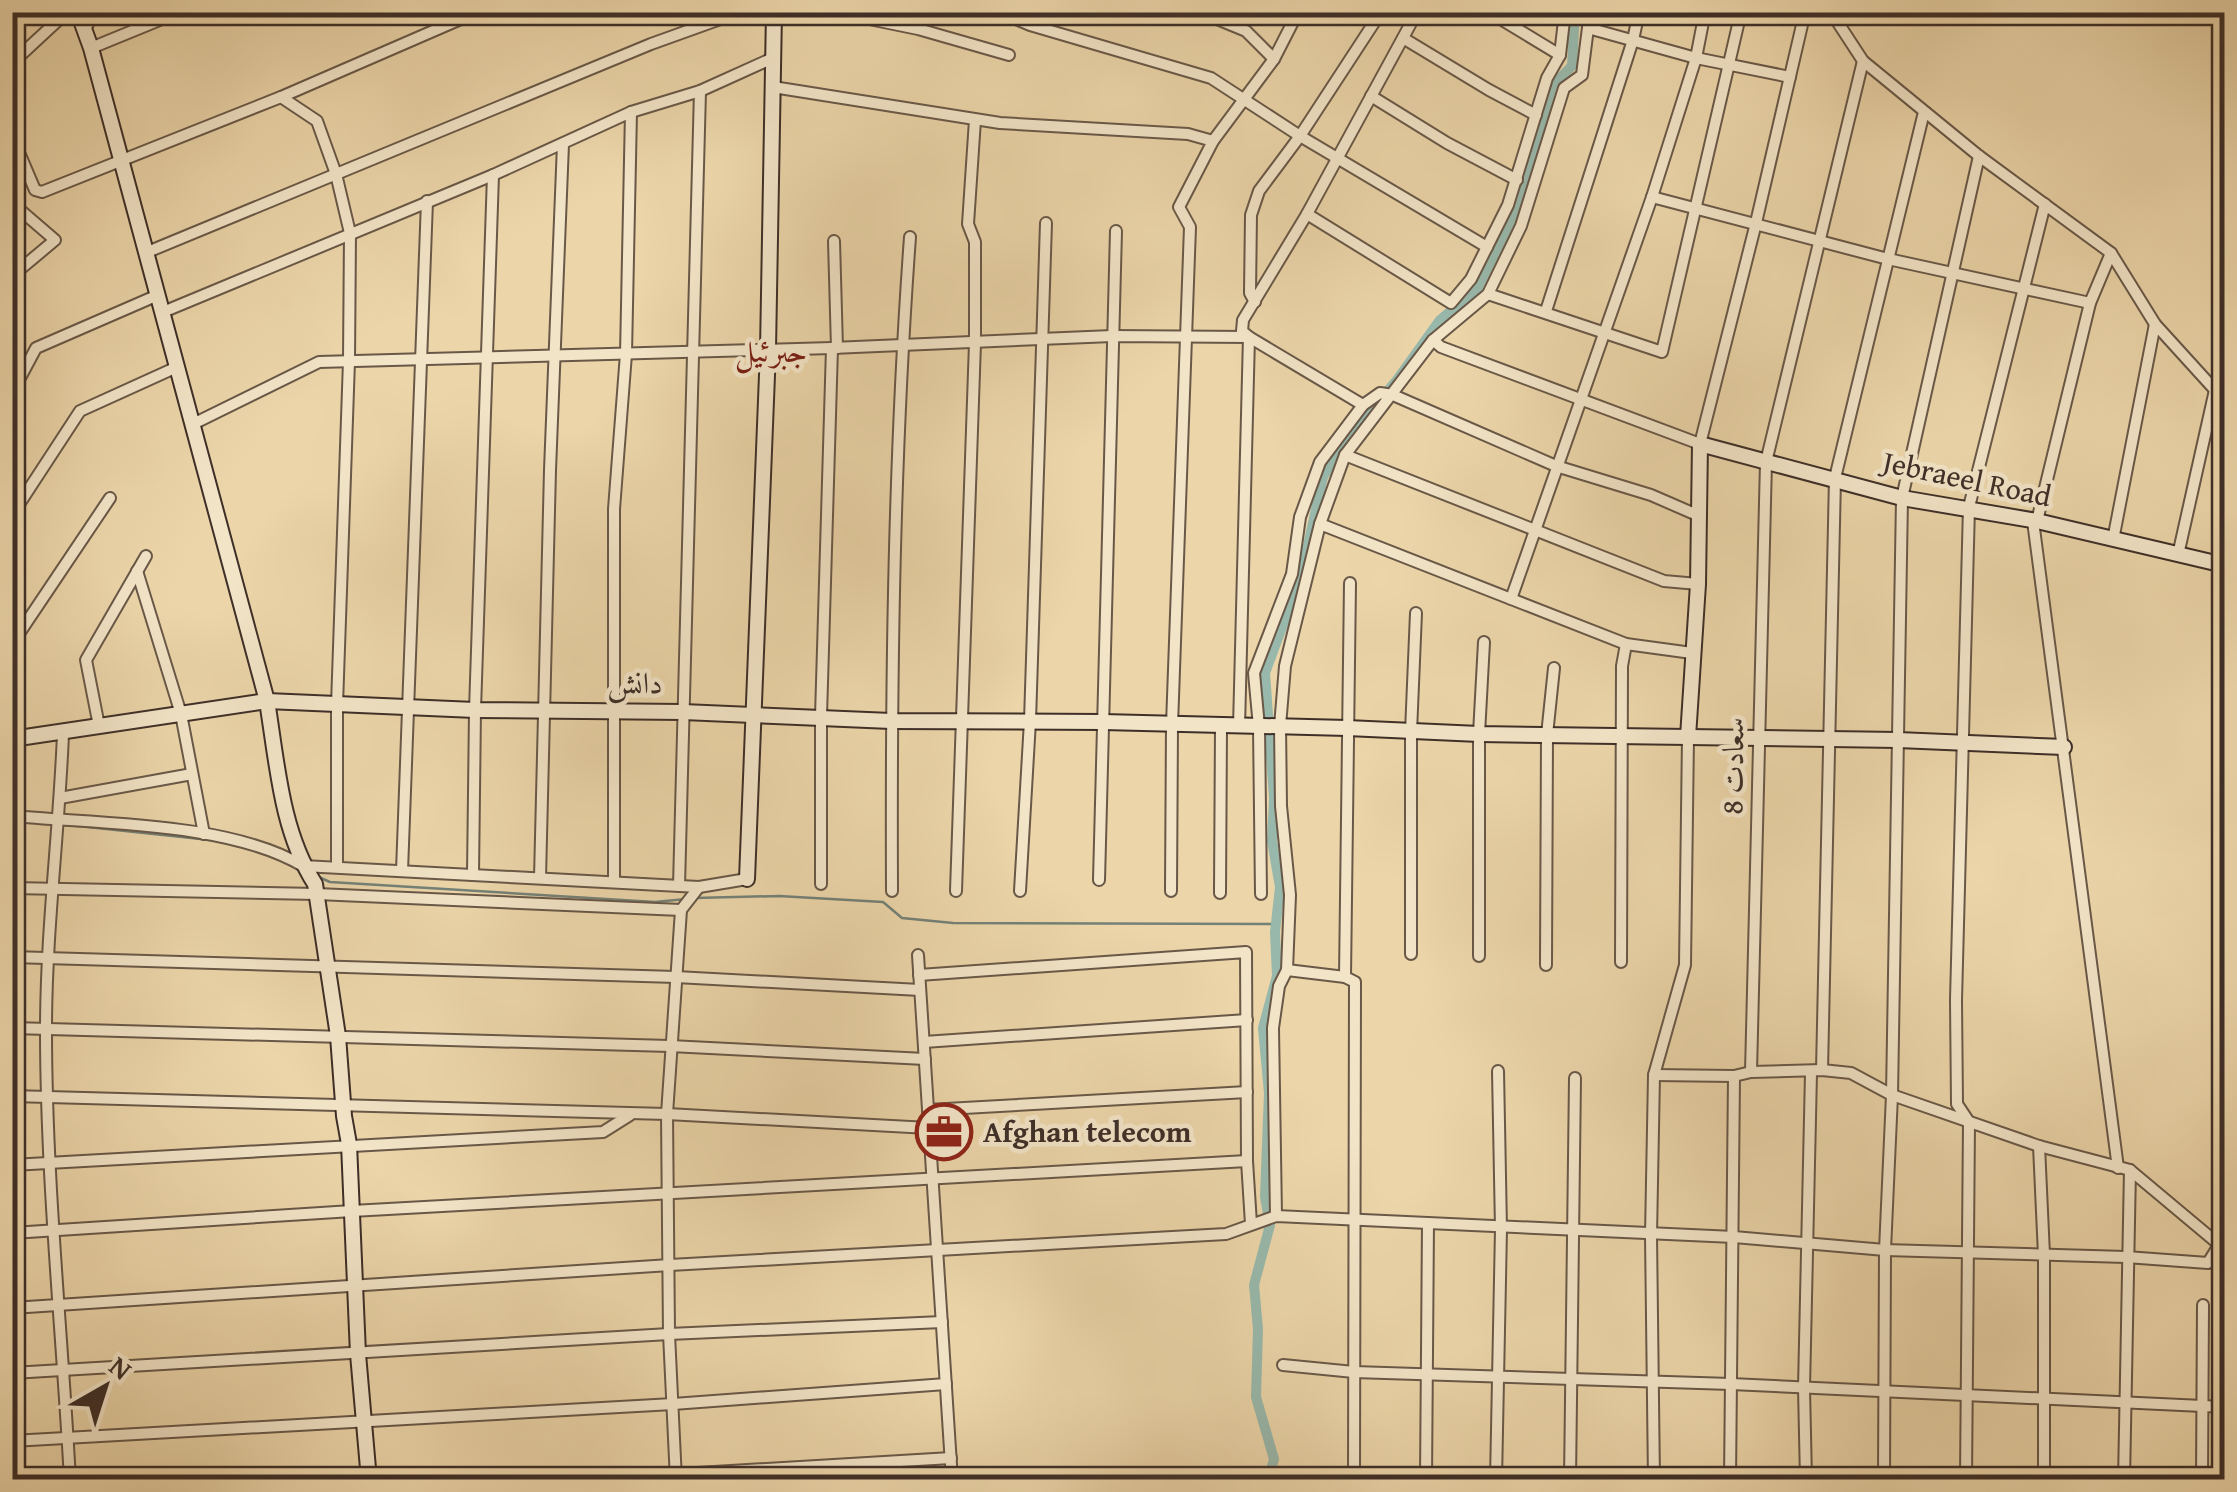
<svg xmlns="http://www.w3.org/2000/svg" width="2237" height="1492" viewBox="0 0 2237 1492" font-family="'Gentium Book Plus',Amiri,serif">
<rect width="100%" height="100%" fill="#ebd5a9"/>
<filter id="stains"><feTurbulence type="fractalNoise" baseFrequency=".002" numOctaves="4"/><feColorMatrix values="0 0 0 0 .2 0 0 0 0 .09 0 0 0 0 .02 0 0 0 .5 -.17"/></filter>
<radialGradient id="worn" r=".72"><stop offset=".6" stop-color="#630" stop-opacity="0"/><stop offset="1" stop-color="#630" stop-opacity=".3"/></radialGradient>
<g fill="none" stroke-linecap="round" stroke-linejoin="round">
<g stroke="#748177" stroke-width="2.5">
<path d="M59 824 210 840"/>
<path d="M321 878 330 882 655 902 686 899"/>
<path d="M694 898 779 896 883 902 902 918 953 923 1276 924"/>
</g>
<path stroke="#98b8ab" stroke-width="10" d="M1268 1480 1274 1459 1256 1397 1258 1329 1254 1285 1270 1225 1265 1197 1269 1093 1263 1028 1277 976 1275 932 1280 887 1272 841 1274 798 1265 673 1302 573 1323 477 1343 443 1397 380 1440 320 1477 289 1520 202 1552 86 1572 66 1575 12"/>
<g stroke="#695848" stroke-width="14">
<g id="street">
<path d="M835 12 918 29 1009 55"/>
<path d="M999 12 1030 25 1211 78 1300 136 1487 247 1508 205 1547 78 1560 55 1565 12"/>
<path d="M1200 12 1246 31 1274 59"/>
<path d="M1489 12 1560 55"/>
<path d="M1831 12 1863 61 1979 156 2111 253 2155 324 2215 390 2224 395"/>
<path d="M1588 28 1696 58 1790 77"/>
<path d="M85 29 95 12"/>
<path d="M1403 38 1489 90 1536 115"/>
<path d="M91 48 179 12"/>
<path d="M12 63 67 12"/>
<path d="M773 87 1000 123 1188 134 1213 141"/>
<path d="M1371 96 1447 143 1517 180"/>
<path d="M281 97 317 121 336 174 350 233 349 361 337 705V867"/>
<path d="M12 136 35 190 42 192 281 97 477 12"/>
<path d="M1652 197 1888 259 2090 303"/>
<path d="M12 203 55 240 12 276"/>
<path d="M1307 214 1451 303 1471 279 1487 247"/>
<path d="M834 241 837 348"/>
<path d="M145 253 651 44 740 12"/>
<path d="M1488 294 1662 352 1741 12"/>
<path d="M1255 302 1250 293 1251 215 1259 191 1300 136 1381 12"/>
<path d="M1546 311 1633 40 1639 12"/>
<path d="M163 312 493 175 631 112 700 91 773 58"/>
<path d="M1433 340 1441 347 1700 444 1755 227 1805 12"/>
<path d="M12 393 36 348 158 295"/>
<path d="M193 424 319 362 832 348 1112 336 1249 337 1363 405"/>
<path d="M1345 455 1664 581 1698 584"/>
<path d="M12 515 80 411 177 367"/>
<path d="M2033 521 2118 1168"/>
<path d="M2037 521 2090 303 2111 253"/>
<path d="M1320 524 1626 644 1692 653"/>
<path d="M2113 540 2155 324"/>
<path d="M2178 555 2215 390"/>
<path d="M137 571 181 714 204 834"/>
<path d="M1511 599 1652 197 1696 58 1705 12"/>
<path d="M12 644 110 498"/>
<path d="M99 726 86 660 146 556"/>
<path d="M1239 727 1249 337 1242 331 1243 320 1307 214 1417 12"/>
<path d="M63 734C59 833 46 931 46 1030 46 1180 62 1330 70 1480"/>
<path d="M60 798 192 774"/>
<path d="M12 816C99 824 229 822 303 866L699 887 747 879"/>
<path d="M402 871 427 201"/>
<path d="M473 875 475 710 493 175"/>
<path d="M540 878 550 470 563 144"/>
<path d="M1099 880 1116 231"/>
<path d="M614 882V509L626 354 631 112"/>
<path d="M821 884V716L832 348"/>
<path d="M679 886 700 91"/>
<path d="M12 888 317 894 681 910"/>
<path d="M892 891C891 673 894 455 910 237"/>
<path d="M956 891 975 343V242L968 224 975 120"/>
<path d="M1020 891 1030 721 1046 223"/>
<path d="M1171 891 1172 725 1190 227 1179 207 1213 141 1274 59 1298 12"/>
<path d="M1220 893 1221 727"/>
<path d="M1261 894 1259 727 1254 673 1292 574 1300 517 1320 462 1363 405 1380 393 1393 395 1556 466 1651 495 1697 515"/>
<path d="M1411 954V732L1416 613"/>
<path d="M918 955 952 1480"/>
<path d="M1479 956V734L1484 642"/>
<path d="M12 957 676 977 920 990"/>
<path d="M1621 962 1622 666 1626 644"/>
<path d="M1546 965 1547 735 1554 668"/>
<path d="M1287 970 1345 977 1355 982 1354 1480"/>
<path d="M919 975 1246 952 1247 1161 1251 1224"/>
<path d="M1345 977 1350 583"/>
<path d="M12 1028 670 1046 925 1059"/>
<path d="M924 1042 1247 1020"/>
<path d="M1822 1070 1835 478 1924 112"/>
<path d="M1751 1072 1766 462 1863 61"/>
<path d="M1654 1075 1734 1076 1751 1072 1822 1070 1851 1073 1892 1095 2039 1146 2130 1170 2222 1247"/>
<path d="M12 1096 667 1114 929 1128"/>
<path d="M928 1110 1247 1092"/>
<path d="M2039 1146 2044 1255V1480"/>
<path d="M12 1165 603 1132 630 1115"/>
<path d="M1276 1216 1273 1028 1279 986 1287 970 1290 895 1281 806 1280 726 1285 666 1320 524 1345 455 1433 340 1488 294 1521 226 1564 88 1582 75 1590 12"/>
<path d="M12 1233 352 1211 1247 1161"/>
<path d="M12 1308 670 1265 1226 1234 1276 1216 1734 1237 1885 1250 2126 1257 2208 1263 2219 1245"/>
<path d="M1283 1365 1354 1372 1731 1384 2224 1407"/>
<path d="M12 1373 669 1334 942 1322"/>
<path d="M12 1441 673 1404 946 1384"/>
<path d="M579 1480 951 1458"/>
<path d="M676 1480 669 1334 667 1114 681 910 699 887"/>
<path d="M1426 1480 1428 1223"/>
<path d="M1496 1480 1501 1229 1498 1071"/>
<path d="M1570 1480 1575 1078"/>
<path d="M1654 1480 1651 1235 1654 1075 1685 965 1688 737"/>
<path d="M1730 1480 1734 1076"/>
<path d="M1806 1480 1804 1388 1811 1073"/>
<path d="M1884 1480 1885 1250 1892 1095 1902 498 1979 156"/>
<path d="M1966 1480 1969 1122 1957 1104 1956 1000 1969 507 2045 204"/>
<path d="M2124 1480 2130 1170"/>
<path d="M2202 1480 2203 1305"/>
</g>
</g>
<g stroke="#3e2f28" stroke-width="18">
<g id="secondary">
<path d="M78 12 91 48 267 701C277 762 281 831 315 884L338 1036 344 1116 349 1144 358 1354 369 1480"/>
<path d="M1688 737 1898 740 2064 747"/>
<path d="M12 739 267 701 475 710 683 712 891 721 1103 722 1347 728 1479 734 1688 737 1698 584 1700 444 1902 498 2037 521 2224 565"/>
<path d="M747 879 768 350 774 12"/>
</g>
</g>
<use href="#street" stroke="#f2e4c7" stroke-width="10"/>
<use href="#secondary" stroke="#f2e4c7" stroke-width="14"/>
</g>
<defs>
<g id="office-ring" transform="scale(2.875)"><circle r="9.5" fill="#f2e4c7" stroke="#8f2418" stroke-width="1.5"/><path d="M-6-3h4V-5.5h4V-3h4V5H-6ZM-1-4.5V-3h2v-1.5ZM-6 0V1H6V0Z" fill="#8f2418"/></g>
</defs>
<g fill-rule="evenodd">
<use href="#office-ring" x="944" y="1132"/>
</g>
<g text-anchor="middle" stroke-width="9" stroke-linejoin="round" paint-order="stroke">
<g font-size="30" fill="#3e2f28" stroke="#f2e4c7">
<text transform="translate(1967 479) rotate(12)" y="10">Jebraeel Road</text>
<text transform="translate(635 683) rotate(1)" y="10">دانش</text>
<text transform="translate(1733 766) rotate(-89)" y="10">سعادت 8</text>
</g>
<g font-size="30" font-weight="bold" fill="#3e2f28" stroke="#f2e4c7" text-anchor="start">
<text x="983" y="1142">Afghan telecom</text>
</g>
<g font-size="32" fill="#7a1f14" stroke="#f2e4c7">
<text x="771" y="362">جبرئیل</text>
</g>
</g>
<rect width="2237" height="1492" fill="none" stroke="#ebd5a9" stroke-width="50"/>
<rect x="15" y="15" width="2207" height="1462" fill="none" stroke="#3e2f28" stroke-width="5"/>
<rect x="25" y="25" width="2187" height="1442" fill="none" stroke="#3e2f28" stroke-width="2.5"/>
<g transform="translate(105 1387) rotate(39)" stroke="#f2e4c7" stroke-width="8" paint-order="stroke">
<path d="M0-8L18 38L0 25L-18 38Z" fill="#3e2f28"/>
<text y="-15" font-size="28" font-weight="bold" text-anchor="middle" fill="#3e2f28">N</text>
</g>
<rect width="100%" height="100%" filter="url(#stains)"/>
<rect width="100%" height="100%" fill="url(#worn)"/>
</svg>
